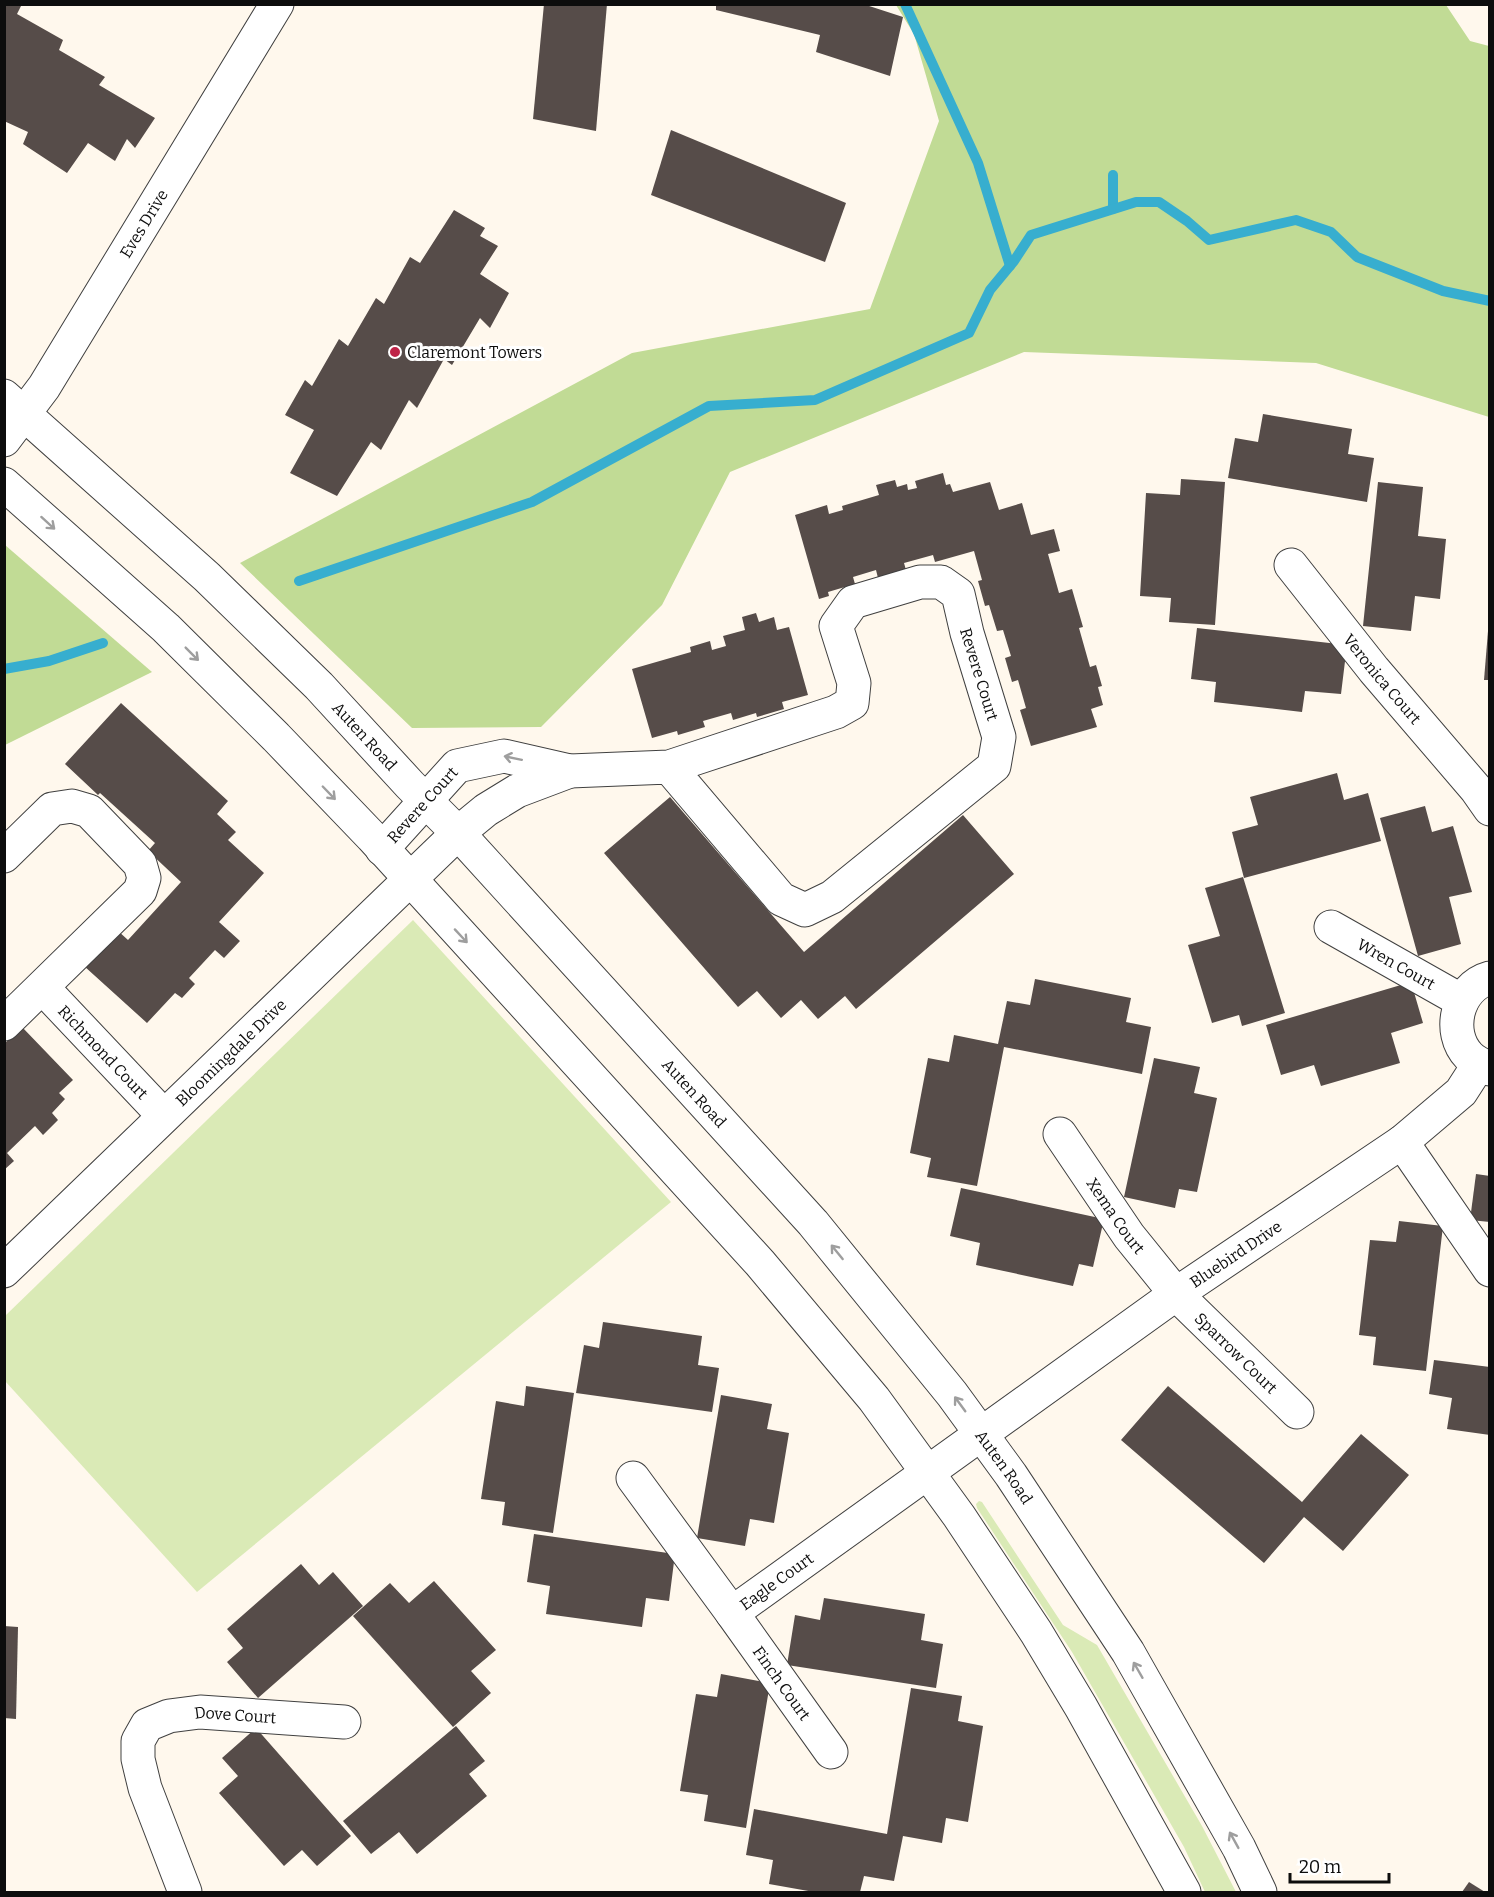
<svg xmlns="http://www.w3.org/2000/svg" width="1494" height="1897" viewBox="0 0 1494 1897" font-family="Bitter,serif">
<rect width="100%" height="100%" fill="#fff8ed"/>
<g fill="#daeab6">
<path d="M413 920 671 1202 197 1592 5 1381V1316Z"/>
<path d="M979 1501 982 1502 1063 1625 1097 1645 1202 1826 1236 1892H1205L1184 1847 1072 1652 977 1508 976 1504Z"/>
</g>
<g fill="#c1db95">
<path d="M896 5H1446L1470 41 1489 46V417L1316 363 1024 352 730 472 662 605 541 727 412 728 240 563 632 353 870 309 939 121 914 34Z"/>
<path d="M5 545 152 672 5 745Z"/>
</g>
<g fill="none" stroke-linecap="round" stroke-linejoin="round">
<g stroke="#37aecf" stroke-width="10">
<path d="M905 4 978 163 1010 266"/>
<path d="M1113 175V209"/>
<path d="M299 581 532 502 709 406 815 400 969 333 990 290 1014 261 1031 235 1136 202H1159L1187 221 1209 240 1296 220 1331 232 1357 257 1443 291 1490 301"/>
<path d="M4 669 49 661 103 643"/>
</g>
</g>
<g fill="#564c49">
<path d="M4 4H18L21 6 17 14 63 40 59 50 105 77 99 85 155 118 135 148 127 139 115 161 88 143 67 173 23 144 28 132 4 121Z"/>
<path d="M544 4H607L596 131 533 119Z"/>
<path d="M716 4H863L903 17 890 76 816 52 820 35 716 10Z"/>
<path d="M671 130 846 203 825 262 651 195Z"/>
<path d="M454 210 485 228 480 236 498 246 480 274 509 293 490 328 480 318 452 365 444 359 417 408 409 400 381 450 371 442 337 496 290 473 314 430 285 415 305 380 312 386 339 339 348 346 376 298 384 304 410 257 420 263Z"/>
<path d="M1263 414 1352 429 1348 454 1374 458 1367 502 1228 478 1235 438 1258 442Z"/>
<path d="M943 473 946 485 950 484 953 492 990 482 999 510 1022 503 1031 535 1054 529 1060 551 1048 554 1059 593 1072 589 1083 627 1079 628 1090 667 1096 665 1102 686 1098 687 1103 705 1091 709 1097 727 1031 746 1020 710 1026 708 1018 680 1012 682 1005 658 1011 656 1003 630 997 631 989 605 985 606 978 581 982 580 974 551 935 562 933 555 904 563 906 570 878 578 876 570 853 577 855 584 828 592 829 596 819 599 795 515 827 505 829 514 843 510 842 506 879 495 876 485 895 480 897 487 907 484 908 490 917 488 915 481Z"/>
<path d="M1181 479 1225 482 1215 625 1169 622 1171 598 1140 596 1146 493 1180 495Z"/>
<path d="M1378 482 1423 487 1418 536 1446 539 1440 599 1415 596 1411 631 1363 626Z"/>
<path d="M756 613 759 622 774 617 777 630 789 627 808 695 782 702 784 709 757 717 756 713 733 720 731 713 703 721 705 727 678 735 677 731 652 738 632 669 691 652 690 647 710 641 712 650 726 646 723 636 745 630 742 617Z"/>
<path d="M1197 628 1347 645 1341 694 1305 691 1302 712 1214 702 1216 682 1191 679Z"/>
<path d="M1488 631H1490V680H1484Z"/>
<path d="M121 703 228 801 217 814 236 832 228 840 264 873 219 922 240 941 224 958 215 950 189 978 195 984 182 998 175 993 147 1023 84 966 117 930 128 940 181 882 148 851 155 843 100 793 98 795 65 764Z"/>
<path d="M1337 773 1344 800 1368 793 1381 841 1244 878 1232 832 1258 825 1250 797Z"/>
<path d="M670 797 804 952 963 815 1014 874 856 1009 845 996 818 1019 801 1000 781 1018 757 991 738 1007 604 853Z"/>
<path d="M1425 806 1432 832 1453 826 1472 892 1449 897 1461 944 1418 956 1380 818Z"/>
<path d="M1243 877 1285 1013 1242 1026 1239 1015 1212 1023 1188 945 1220 936 1205 888Z"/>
<path d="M1035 979 1131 998 1126 1022 1151 1027 1142 1074 1004 1047 977 1186 927 1177 931 1158 910 1153 928 1058 949 1062 954 1035 998 1044 1007 1001 1030 1005Z"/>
<path d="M1411 982 1423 1023 1391 1033 1400 1063 1321 1086 1314 1065 1281 1075 1266 1025Z"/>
<path d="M22 1027 73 1080 59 1093 65 1099 52 1113 58 1120 43 1135 35 1126 7 1153 14 1161 4 1170V1044Z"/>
<path d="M1154 1058 1200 1067 1194 1093 1217 1098 1197 1192 1179 1189 1175 1208 1124 1197Z"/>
<path d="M1476 1174 1490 1176V1222L1470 1220Z"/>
<path d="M961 1188 1104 1219 1093 1267 1079 1264 1073 1286 976 1265 980 1243 950 1236Z"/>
<path d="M1399 1221 1443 1226 1426 1371 1373 1365 1376 1337 1359 1335 1370 1240 1396 1242Z"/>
<path d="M603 1322 702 1336 698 1365 719 1368 712 1412 576 1393 584 1345 599 1348Z"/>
<path d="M1434 1360 1490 1367V1435L1447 1429 1452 1398 1429 1394Z"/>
<path d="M526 1386 574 1393 553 1533 502 1525 505 1502 481 1499 496 1401 524 1406Z"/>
<path d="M1168 1386 1302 1502 1361 1434 1409 1475 1343 1551 1304 1517 1264 1563 1121 1440Z"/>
<path d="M721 1395 772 1404 767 1429 789 1433 774 1523 750 1519 745 1546 697 1538Z"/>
<path d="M534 1534 675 1554 669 1601 646 1598 642 1627 546 1614 550 1586 527 1582Z"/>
<path d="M301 1564 319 1585 333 1572 363 1606 258 1698 227 1662 243 1648 227 1629Z"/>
<path d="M434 1581 496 1650 471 1671 491 1693 453 1727 353 1616 390 1583 409 1603Z"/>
<path d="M824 1598 925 1614 921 1640 943 1644 936 1688 787 1665 795 1615 820 1620Z"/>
<path d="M4 1626 18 1627 16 1719 4 1718Z"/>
<path d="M721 1674 770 1683 746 1828 704 1821 708 1795 680 1791 696 1694 717 1697Z"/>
<path d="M911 1688 962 1696 958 1721 983 1726 968 1822 946 1818 942 1843 903 1836 894 1881 864 1876 860 1892H814L769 1884 773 1860 746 1855 754 1809 887 1834Z"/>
<path d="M456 1726 485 1761 469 1774 487 1796 417 1854 399 1832 371 1854 343 1821Z"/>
<path d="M256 1728 351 1836 317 1866 302 1850 284 1866 219 1793 238 1776 222 1758Z"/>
<path d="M1469 1882 1485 1892H1462Z"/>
</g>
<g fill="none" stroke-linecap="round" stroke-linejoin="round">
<g stroke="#404040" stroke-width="35">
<g id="minor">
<path id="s1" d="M4 396 207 577 319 686 410 785 458 833 813 1223 952 1394 1011 1475 1128 1652 1239 1848 1260 1892"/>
<path id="s2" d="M4 440 44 387 277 4"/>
<path d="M4 484 166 628 276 737 372 837 760 1263 874 1399 959 1516 1036 1632 1081 1707 1184 1892"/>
<path id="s3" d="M1291 565 1374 670 1476 789 1490 809"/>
<path id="s4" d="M382 849 457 766 504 756 570 771 669 767 836 712 852 703 854 683 836 626 853 602 920 582H941L958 594 967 633 999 737 994 766 832 897 805 910 781 899 669 767"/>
<path d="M4 856 52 809 72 806 89 811 140 864 144 878 140 891 4 1024"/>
<path id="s5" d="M1331 927 1462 1001"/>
<path d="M1490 978C1457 987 1446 1032 1469 1056 1475 1062 1482 1065 1490 1069"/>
<path id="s6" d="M43 988 164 1116"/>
<path id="s7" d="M1060 1134 1129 1236 1176 1294 1297 1412"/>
<path d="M1402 1142 1490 1270"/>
<path id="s8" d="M4 1271 458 833 486 810 517 791 570 771"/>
<path id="s9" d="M633 1478 732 1613 1176 1294 1402 1142 1461 1092 1479 1064"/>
<path id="s10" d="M732 1613 831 1752"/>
<path id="s11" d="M185 1892 145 1788 138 1759V1741L147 1725 169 1716 200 1712 344 1722"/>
</g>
</g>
<use href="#minor" stroke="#fff" stroke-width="33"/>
</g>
<defs><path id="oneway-shaft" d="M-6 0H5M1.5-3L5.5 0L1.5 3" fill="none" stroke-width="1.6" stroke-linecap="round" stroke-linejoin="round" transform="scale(1.5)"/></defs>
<g stroke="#9e9e9e">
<use href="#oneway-shaft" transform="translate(48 523) rotate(42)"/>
<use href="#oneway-shaft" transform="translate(192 654) rotate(45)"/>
<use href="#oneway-shaft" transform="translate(513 758) rotate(-168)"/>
<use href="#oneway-shaft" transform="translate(329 793) rotate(46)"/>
<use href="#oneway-shaft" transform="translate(461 936) rotate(47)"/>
<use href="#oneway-shaft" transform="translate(837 1252) rotate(-129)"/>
<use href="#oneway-shaft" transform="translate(960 1404) rotate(-126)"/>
<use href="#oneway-shaft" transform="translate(1138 1670) rotate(-120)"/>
<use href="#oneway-shaft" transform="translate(1234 1840) rotate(-119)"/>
</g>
<circle fill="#bf2347" stroke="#fff" stroke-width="2" cx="395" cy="352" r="6"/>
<g text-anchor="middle" stroke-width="6" stroke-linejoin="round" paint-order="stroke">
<g font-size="16" fill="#0d0d0d" stroke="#fff">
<text dy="6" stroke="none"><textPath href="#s2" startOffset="258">Eves Drive</textPath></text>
<text dy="6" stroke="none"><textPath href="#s4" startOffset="825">Revere Court</textPath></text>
<text dy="6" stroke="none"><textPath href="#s3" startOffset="146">Veronica Court</textPath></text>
<text dy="6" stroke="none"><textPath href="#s1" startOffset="496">Auten Road</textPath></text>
<text dy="6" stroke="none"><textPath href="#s4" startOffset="60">Revere Court</textPath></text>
<text dy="6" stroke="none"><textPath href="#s5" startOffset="75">Wren Court</textPath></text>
<text dy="6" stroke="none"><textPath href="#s6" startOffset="88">Richmond Court</textPath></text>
<text dy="6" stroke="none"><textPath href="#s8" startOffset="315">Bloomingdale Drive</textPath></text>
<text dy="6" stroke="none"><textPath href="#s1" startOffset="982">Auten Road</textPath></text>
<text dy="6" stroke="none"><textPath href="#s7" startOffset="99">Xema Court</textPath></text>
<text dy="6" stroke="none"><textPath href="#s9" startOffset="786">Bluebird Drive</textPath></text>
<text dy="6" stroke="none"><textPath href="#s7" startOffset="282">Sparrow Court</textPath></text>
<text dy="6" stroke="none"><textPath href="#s1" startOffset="1468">Auten Road</textPath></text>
<text dy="6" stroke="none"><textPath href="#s9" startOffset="222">Eagle Court</textPath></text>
<text dy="6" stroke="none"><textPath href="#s10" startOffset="86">Finch Court</textPath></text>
<text dy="6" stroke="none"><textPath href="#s11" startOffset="268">Dove Court</textPath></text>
</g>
<g font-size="16" fill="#0d0d0d" stroke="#fff" text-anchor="start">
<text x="407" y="358">Claremont Towers</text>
</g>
</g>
<rect width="1494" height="1897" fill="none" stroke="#0d0d0d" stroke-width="12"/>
<path d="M1290 1873v9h99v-9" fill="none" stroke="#0d0d0d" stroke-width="3"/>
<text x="1299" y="1873" font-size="18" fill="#0d0d0d" stroke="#ffffff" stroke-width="4.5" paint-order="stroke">20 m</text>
</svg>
